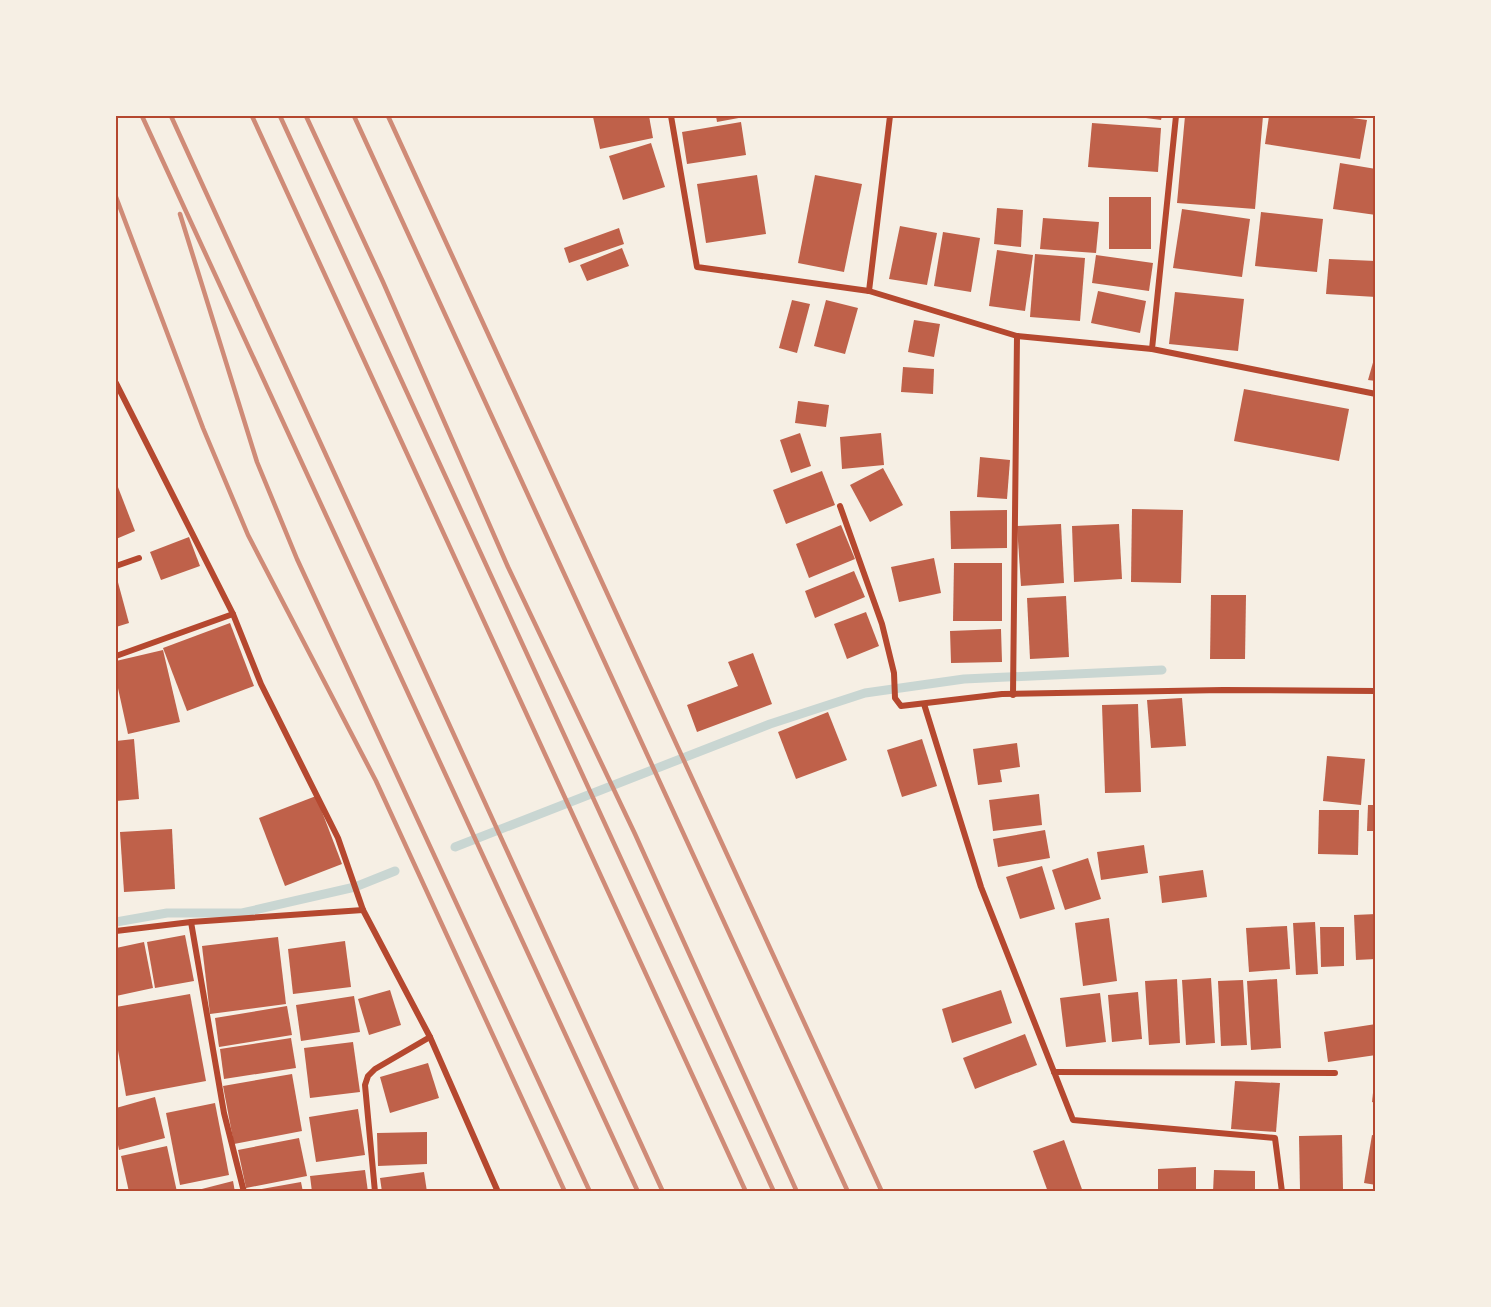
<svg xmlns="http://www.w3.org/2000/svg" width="1491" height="1307" viewBox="0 0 1491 1307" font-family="'IBM Plex Serif',serif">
<rect width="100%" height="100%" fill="#f6efe4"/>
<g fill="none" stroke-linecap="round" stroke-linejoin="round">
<g stroke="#c9d6d2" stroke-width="9">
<path d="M455 847 770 724 865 693 964 679 1162 670"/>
<path d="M116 922 167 913H242L355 887 395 871"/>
</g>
</g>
<g fill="#bf614a">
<path d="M649 116 653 138 600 149 593 117Z"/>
<path d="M716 116H744V117L717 122Z"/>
<path d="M1131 116H1162L1161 120Z"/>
<path d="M1185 116H1263L1255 209 1177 203Z"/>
<path d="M1269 116H1338L1367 120 1360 159 1265 144Z"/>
<path d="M741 122 746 155 687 164 682 132Z"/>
<path d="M1092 123 1161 128 1158 172 1088 167Z"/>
<path d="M651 143 665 187 623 200 609 156Z"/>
<path d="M1340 163 1376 169V215L1333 209Z"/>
<path d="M757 175 766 234 706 243 697 184Z"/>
<path d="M815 175 862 184 844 272 798 263Z"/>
<rect x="1109" y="197" width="42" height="52"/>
<path d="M997 208 1023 210 1021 247 994 244Z"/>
<path d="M1182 209 1250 219 1242 277 1173 268Z"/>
<path d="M1261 212 1323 219 1317 272 1255 266Z"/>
<path d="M1043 218 1099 222 1096 253 1040 249Z"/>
<path d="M900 226 937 233 927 285 889 279Z"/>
<path d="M619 228 624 244 569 263 564 248Z"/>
<path d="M943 232 980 238 971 292 934 286Z"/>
<path d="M622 248 629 266 587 281 580 265Z"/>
<path d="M997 250 1033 255 1025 311 989 306Z"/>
<path d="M1035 254 1085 258 1080 321 1030 317Z"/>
<path d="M1096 255 1153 263 1149 291 1092 283Z"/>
<path d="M1329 259 1376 261V297L1326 294Z"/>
<path d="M1098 291 1146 301 1140 333 1091 323Z"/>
<path d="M1175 292 1244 299 1238 351 1169 344Z"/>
<path d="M792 300 810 304 797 353 779 348Z"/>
<path d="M826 300 858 308 845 354 814 346Z"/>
<path d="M914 320 940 324 934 357 908 352Z"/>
<path d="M1376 352V381L1368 380Z"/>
<path d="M903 367 934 369 933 394 901 392Z"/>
<path d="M1244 389 1349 409 1339 461 1234 441Z"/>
<path d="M798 401 829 405 826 427 795 423Z"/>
<path d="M800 433 811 466 791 473 780 440Z"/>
<path d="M881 433 884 465 842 469 840 437Z"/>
<path d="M980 457 1010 460 1007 499 977 497Z"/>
<path d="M883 468 903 505 870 522 850 485Z"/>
<path d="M822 471 835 505 786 524 773 490Z"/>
<path d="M116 482 135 531 116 539Z"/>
<path d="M1132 509 1183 510 1181 583 1131 582Z"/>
<path d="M1007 510V548L951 549 950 511Z"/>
<path d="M1061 524 1064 583 1021 586 1017 526Z"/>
<path d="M1119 524 1122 579 1074 582 1072 526Z"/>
<path d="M841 525 855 559 809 578 796 544Z"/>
<path d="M189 537 200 566 161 580 150 552Z"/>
<path d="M934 558 941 593 899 602 891 567Z"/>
<path d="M954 563H1002V621H953Z"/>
<path d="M854 571 865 597 815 618 805 591Z"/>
<path d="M116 575 129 623 116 627Z"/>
<path d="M1211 595H1246L1245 659H1210Z"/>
<path d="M1066 596 1069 657 1030 659 1027 598Z"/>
<path d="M866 612 879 646 847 659 834 624Z"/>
<path d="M230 623 254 686 187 711 163 648Z"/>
<path d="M1001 629 1002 662 951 663 950 631Z"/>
<path d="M163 650 180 722 128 734 116 679V661Z"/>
<path d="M753 653 772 704 697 732 687 705 738 686 728 662Z"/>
<path d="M1182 698 1186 746 1151 748 1147 700Z"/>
<path d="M1138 704 1141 792 1105 793 1102 705Z"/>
<path d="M828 712 847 760 796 779 778 732Z"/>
<path d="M134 739 139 799 116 801V741Z"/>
<path d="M922 739 937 786 902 797 887 750Z"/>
<path d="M1017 743 1020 767 1000 770 1002 782 978 785 973 749Z"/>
<path d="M1327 756 1365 759 1361 805 1323 801Z"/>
<path d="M1039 794 1042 825 993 831 989 800Z"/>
<path d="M316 796 342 864 285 886 259 818Z"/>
<path d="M1368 805H1376V831H1367Z"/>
<path d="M1319 810H1359L1358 855 1318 854Z"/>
<path d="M172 829 175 889 124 892 120 832Z"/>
<path d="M1045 830 1050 858 998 867 993 839Z"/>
<path d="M1144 845 1148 873 1101 880 1097 852Z"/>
<path d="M1088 858 1101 899 1065 910 1052 870Z"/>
<path d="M1042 866 1055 909 1020 919 1006 877Z"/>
<path d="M1203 870 1207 897 1162 903 1159 876Z"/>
<path d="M1376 914V959L1356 960 1354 915Z"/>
<path d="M1109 918 1117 981 1083 986 1075 923Z"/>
<path d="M1315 922 1318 974 1296 975 1293 923Z"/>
<path d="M1287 926 1290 969 1249 972 1246 928Z"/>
<path d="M1320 927H1344V966L1321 967Z"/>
<path d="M185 935 194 981 155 988 147 942Z"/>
<path d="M278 937 286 1004 210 1014 202 946Z"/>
<path d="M345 941 351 987 293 994 288 949Z"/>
<path d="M144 942 153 988 116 996V948Z"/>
<path d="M1211 978 1215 1043 1186 1045 1182 980Z"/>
<path d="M1177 979 1180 1043 1149 1045 1145 981Z"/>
<path d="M1277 979 1281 1048 1251 1050 1247 981Z"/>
<path d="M1243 980 1247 1045 1221 1046 1218 981Z"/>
<path d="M390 990 401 1025 369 1035 358 999Z"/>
<path d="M1001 990 1012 1023 952 1043 942 1009Z"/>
<path d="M1138 992 1142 1039 1112 1042 1108 995Z"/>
<path d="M1100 993 1106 1042 1066 1047 1060 998Z"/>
<path d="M190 994 206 1081 126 1096 116 1039V1007Z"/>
<path d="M354 996 360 1032 301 1041 296 1005Z"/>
<path d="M287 1006 292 1035 219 1047 215 1018Z"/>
<path d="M1376 1024V1055L1328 1062 1324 1032Z"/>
<path d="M1025 1034 1037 1065 975 1089 963 1058Z"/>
<path d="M291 1038 296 1068 224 1079 220 1049Z"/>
<path d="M353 1042 360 1092 310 1098 304 1048Z"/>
<path d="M428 1063 439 1098 390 1113 380 1077Z"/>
<path d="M292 1074 302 1131 234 1144 223 1086Z"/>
<path d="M1235 1081 1280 1083 1276 1132 1231 1129Z"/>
<path d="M1374 1084 1376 1085V1103L1372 1102Z"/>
<path d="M155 1097 165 1138 119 1150 116 1135V1108Z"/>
<path d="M215 1103 229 1175 180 1185 166 1113Z"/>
<path d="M358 1109 365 1155 316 1162 309 1117Z"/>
<path d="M427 1132V1164L378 1166 377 1133Z"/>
<path d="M1342 1135 1343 1189 1300 1190 1299 1136Z"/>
<path d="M1372 1135 1376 1136V1185L1364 1183Z"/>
<path d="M299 1138 307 1176 246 1188 238 1150Z"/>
<path d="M1064 1140 1083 1192H1048L1033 1151Z"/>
<path d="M167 1146 177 1192H129L121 1156Z"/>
<path d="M1196 1167V1192H1158V1169Z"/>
<path d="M365 1170 368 1192H312L310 1176Z"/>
<path d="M1214 1170 1255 1171V1192H1213Z"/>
<path d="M424 1172 427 1192H382L380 1178Z"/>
<path d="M233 1181 235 1192H194V1191Z"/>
<path d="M301 1182 303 1192H256V1190Z"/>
</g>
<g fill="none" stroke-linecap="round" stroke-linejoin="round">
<g stroke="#b5482f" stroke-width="6">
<path d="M671 116 697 267 869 291 1017 336 1152 349"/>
<path d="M1176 116 1152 349 1376 394"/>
<path d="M869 291 890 116"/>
<path d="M116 383 233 614 261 684 338 838 363 910 430 1037 498 1192"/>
<path d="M840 506 882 624 894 673 895 698 901 706 1002 694 1223 690 1376 691"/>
<path d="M116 566 139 558"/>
<path d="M116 656 233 614"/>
<path d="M1013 695 1017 336"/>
<path d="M924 704 981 887 1073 1120 1275 1138 1282 1192"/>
<path d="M191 922 224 1113 244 1192"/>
<path d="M116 931 191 922 363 910"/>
<path d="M1054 1072 1335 1073"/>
<path d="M375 1192 365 1085 368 1076 375 1069 430 1037"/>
</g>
<g stroke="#cf8b77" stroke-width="4.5">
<path d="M142 116 638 1192"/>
<path d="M171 116 663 1192"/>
<path d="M252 116 746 1192"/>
<path d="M280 116 774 1192"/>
<path d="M306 116 383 282 508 567 635 834 797 1192"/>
<path d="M354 116 848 1192"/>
<path d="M388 116 882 1192"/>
<path d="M116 197 203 428 248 535 376 781 565 1192"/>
<path d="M180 214 257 462 297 559 590 1192"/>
</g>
</g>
<rect width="1491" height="1307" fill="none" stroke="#f6efe4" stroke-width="234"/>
<rect x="117" y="117" width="1257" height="1073" fill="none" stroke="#b5482f" stroke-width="2"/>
</svg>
